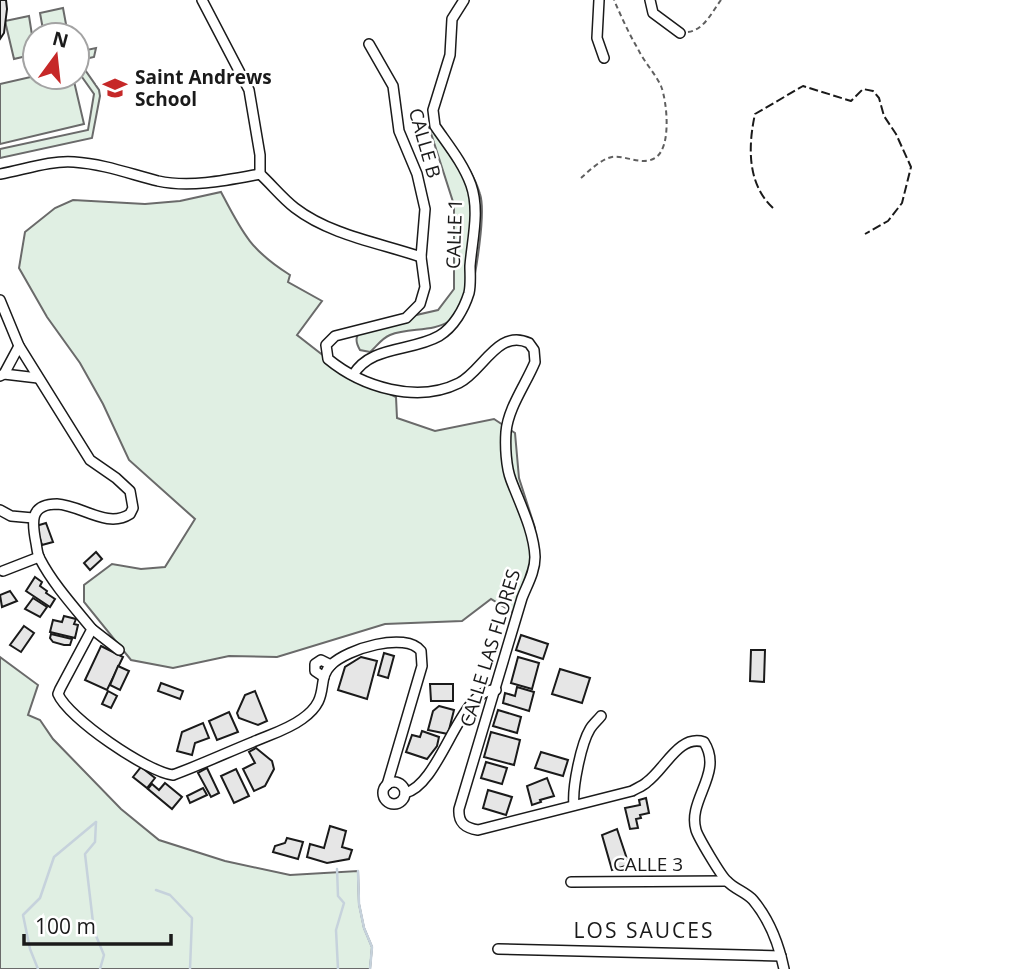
<svg xmlns="http://www.w3.org/2000/svg" width="1025" height="969" viewBox="0 0 1025 969" font-family="'Open Sans',sans-serif">
<rect width="100%" height="100%" fill="#fff"/>
<g fill="#e0efe3" stroke="#6a6a6a" stroke-width="2">
<path d="M63 8 68 35H44L40 13Z"/>
<path d="M29 16 35 54 14 59 5 21Z"/>
<path d="M96 48 94 57 85 59 81 64 99 90 100 96 92 138 0 158V149L88 130 94 94 77 70V52Z"/>
<path d="M35 76 73 77 84 124 0 144V84Z"/>
<path d="M437 121C452 145 472 167 480 194 486 212 476 275 470 295 467 305 460 313 451 320 433 333 410 327 390 335 382 338 376 347 370 352L360 350C354 340 356 335 364 327L438 310 454 289V205L428 124Z"/>
<path d="M221 192C242 232 250 250 290 275L288 282 322 301 297 335 347 374 396 397 397 418 435 431 494 419 515 433 519 478 535 528 537 566 519 616 491 599 462 621 385 624 277 657 229 656 173 668 131 660 84 602V585L112 564 141 569 165 567 195 519 129 460 103 404 80 363 47 317 19 268 25 232 55 208 73 200 145 204 180 201Z"/>
<path d="M0 657 38 685 28 715 40 720 53 739 121 809 159 840 225 861 290 875 358 871 359 904 364 928 372 947 370 969H0Z"/>
</g>
<g fill="none" stroke-linecap="round" stroke-linejoin="round">
<g stroke="#c6d2dc" stroke-width="2.5">
<path d="M96 822 95 842 85 854 94 931 104 955 100 969"/>
<path d="M337 869 338 896 344 903 336 930 338 969"/>
<path d="M358 871 359 904 364 928 372 947 370 969"/>
<path d="M156 890 170 895 192 918 190 969"/>
<path d="M38 969 30 949 23 915 40 898 54 857 96 822"/>
</g>
</g>
<g fill="#e6e6e6" stroke="#1a1a1a" stroke-width="2">
<path d="M0 0H6L7 9 4 33 0 39Z"/>
<path d="M46 523 53 542 42 545 36 526Z"/>
<path d="M96 552 102 559 90 570 84 563Z"/>
<path d="M35 577 42 582 40 586 47 591 46 593 55 599 50 607 26 591Z"/>
<path d="M10 591 17 601 2 607 0 595Z"/>
<path d="M33 598 47 607 40 617 25 609Z"/>
<path d="M64 616 76 619 74 624 78 625 75 638 50 632 53 620 62 622Z"/>
<path d="M24 626 34 633 21 652 10 645Z"/>
<path d="M51 634 72 639 70 645H64L53 642 50 638Z"/>
<path d="M521 635 548 644 543 659 516 650Z"/>
<path d="M101 646 123 657 107 690 85 680Z"/>
<path d="M751 650H765L764 682 750 681Z"/>
<path d="M384 653 394 656 388 678 378 675Z"/>
<path d="M361 657 377 661 367 699 338 690 345 667Z"/>
<path d="M518 657 539 663 532 689 511 683Z"/>
<path d="M118 666 129 671 120 690 110 685Z"/>
<path d="M560 669 590 678 582 703 552 694Z"/>
<path d="M161 683 183 691 180 699 158 691Z"/>
<path d="M430 684H453V701H431Z"/>
<path d="M517 687 534 692 529 711 503 703 505 693 515 696Z"/>
<path d="M108 691 117 696 111 708 102 704Z"/>
<path d="M255 691 267 721 258 725 239 718 237 713 245 695Z"/>
<path d="M439 706 454 710 448 734 428 730 433 711Z"/>
<path d="M498 710 521 717 517 733 493 726Z"/>
<path d="M229 712 238 732 217 740 209 721Z"/>
<path d="M203 723 209 738 195 743 192 755 177 751 182 732Z"/>
<path d="M422 731 439 737 437 746 427 759 406 752 412 735 420 737Z"/>
<path d="M491 732 520 740 514 765 484 757Z"/>
<path d="M256 748 272 761 274 769 265 786 254 791 243 769 255 763 249 752Z"/>
<path d="M541 752 568 760 563 776 535 768Z"/>
<path d="M486 762 507 768 502 784 481 778Z"/>
<path d="M141 767 155 778 147 788 133 777Z"/>
<path d="M207 768 219 793 211 797 198 773Z"/>
<path d="M236 769 249 796 234 803 221 776Z"/>
<path d="M547 778 554 796 540 800 541 802 532 805 527 786Z"/>
<path d="M165 783 182 797 172 809 148 789 152 784 159 790Z"/>
<path d="M203 788 207 795 190 803 187 796Z"/>
<path d="M488 790 512 797 506 815 483 808Z"/>
<path d="M646 798 649 813 640 815 641 818 636 819 638 828 630 829 625 808 640 805 639 800Z"/>
<path d="M330 826 346 831 342 847 352 850 349 859 327 863 307 857 310 844 324 848Z"/>
<path d="M617 829 629 865 612 870 602 835Z"/>
<path d="M287 838 303 842 298 859 273 852 275 846 285 843Z"/>
</g>
<g fill="none" stroke-linecap="round" stroke-linejoin="round">
<g stroke="#1a1a1a" stroke-width="12">
<g id="street">
<path d="M202 0 249 90 260 155V174"/>
<path d="M599 0 597 38 604 58"/>
<path d="M650 0 653 13 680 33"/>
<path d="M369 44 393 86 399 131 417 174 425 209 421 257 425 287 420 304 406 318 335 336 326 345 328 359C362 387 417 404 459 383 482 372 498 328 529 343L534 350 535 362C526 384 508 408 506 432 505 446 506 467 511 480 520 504 534 531 535 557 535 572 527 585 522 598L459 809C458 823 465 828 478 830L632 791C637 788 643 786 647 782 665 769 679 734 704 742 724 773 687 800 696 830 698 837 721 876 727 881 734 889 746 892 753 900 769 919 779 945 784 969"/>
<path d="M0 174C23 170 51 160 74 162 104 164 130 174 158 181 191 188 228 180 260 174 272 185 282 198 295 208 330 235 380 243 421 257"/>
<path d="M0 300 19 346 90 460 116 478 130 491 133 508 130 514C107 529 81 505 57 504 29 504 32 523 36 543 37 548 37 554 40 559 53 584 74 607 92 629L60 689 58 694C68 718 147 772 173 775 200 765 226 753 253 742 269 735 287 730 302 719 332 698 315 681 331 665 347 649 406 631 421 651L422 666 387 785"/>
<path d="M4 374 19 346"/>
<path d="M353 375C371 345 411 352 439 336 454 327 464 309 469 293 471 284 470 274 470 266 472 240 480 211 471 185 463 163 448 145 435 126L433 110 450 55 452 19 464 0"/>
<path d="M0 376 4 374 38 378"/>
<path d="M0 510 11 516 33 518"/>
<path d="M3 571 39 557"/>
<path d="M92 629 119 650"/>
<path d="M324 677 315 671V664L321 660 331 665"/>
<circle cx="394" cy="793" r="11"/>
<path d="M405 793C441 785 460 686 496 690"/>
<path d="M574 805C572 788 581 744 590 729 593 724 598 720 601 716"/>
<path d="M571 882 726 881"/>
<path d="M498 949 781 956"/>
</g>
</g>
<g stroke="#5f5f5f" stroke-width="2" stroke-dasharray="5 3.5" stroke-linecap="butt">
<path d="M688 32C704 30 712 12 721 0"/>
<path d="M581 178C589 171 601 159 612 157 626 155 642 166 655 158 672 148 667 101 661 86 655 73 644 62 638 49 629 34 621 16 614 0"/>
</g>
<use href="#street" stroke="#fff" stroke-width="9"/>
<path stroke="#1a1a1a" stroke-width="2" stroke-dasharray="9 3.5" stroke-linecap="butt" d="M773 208C747 184 748 146 755 114L803 86 851 101 863 89 873 91 879 98 884 116 896 134 911 167 902 203 888 221 865 234"/>
</g>
<defs>
<g id="school-bare" transform="scale(1.89)"><path d="M0-5L7-2L0 1L-7-2ZM-4 1L0 2.5L4 1V4Q0 6-4 4Z" fill="#c62828" stroke="#fff" stroke-width="2.5" paint-order="stroke"/></g>
</defs>
<g fill-rule="evenodd">
<use href="#school-bare" x="115" y="88"/>
</g>
<g text-anchor="middle" stroke-width="5" stroke-linejoin="round" paint-order="stroke">
<g font-size="19" font-weight="bold" fill="#1a1a1a" stroke="#fff" text-anchor="start">
<text x="135" y="84">Saint Andrews<tspan x="135" dy="22">School</tspan></text>
</g>
<g font-size="19" fill="#1a1a1a" stroke="#fff">
<text transform="translate(425 143) rotate(74)" y="7">CALLE B</text>
<text transform="translate(454 234) rotate(-88)" y="7">CALLE 1</text>
<text transform="translate(490 648) rotate(-73)" y="7">CALLE LAS FLORES</text>
<text x="648" y="871">CALLE 3</text>
</g>
<g font-size="21" letter-spacing="2" fill="#1a1a1a" stroke="#fff">
<text x="644" y="938">LOS SAUCES</text>
</g>
</g>
<g transform="translate(56 56) rotate(15)"><circle r="33" fill="#ffffff" stroke="#a3a3a3" stroke-width="2"/>
<path d="M0-5L12 26L0 18L-12 26Z" fill="#c62828"/>
<text y="-10" font-size="19" font-weight="bold" text-anchor="middle" fill="#1a1a1a">N</text>
</g>
<path d="M24 934v10h147v-10" fill="none" stroke="#1a1a1a" stroke-width="3.5"/>
<text x="35" y="934" font-size="21" fill="#1a1a1a" stroke="#ffffff" stroke-width="5" paint-order="stroke">100 m</text>
</svg>
